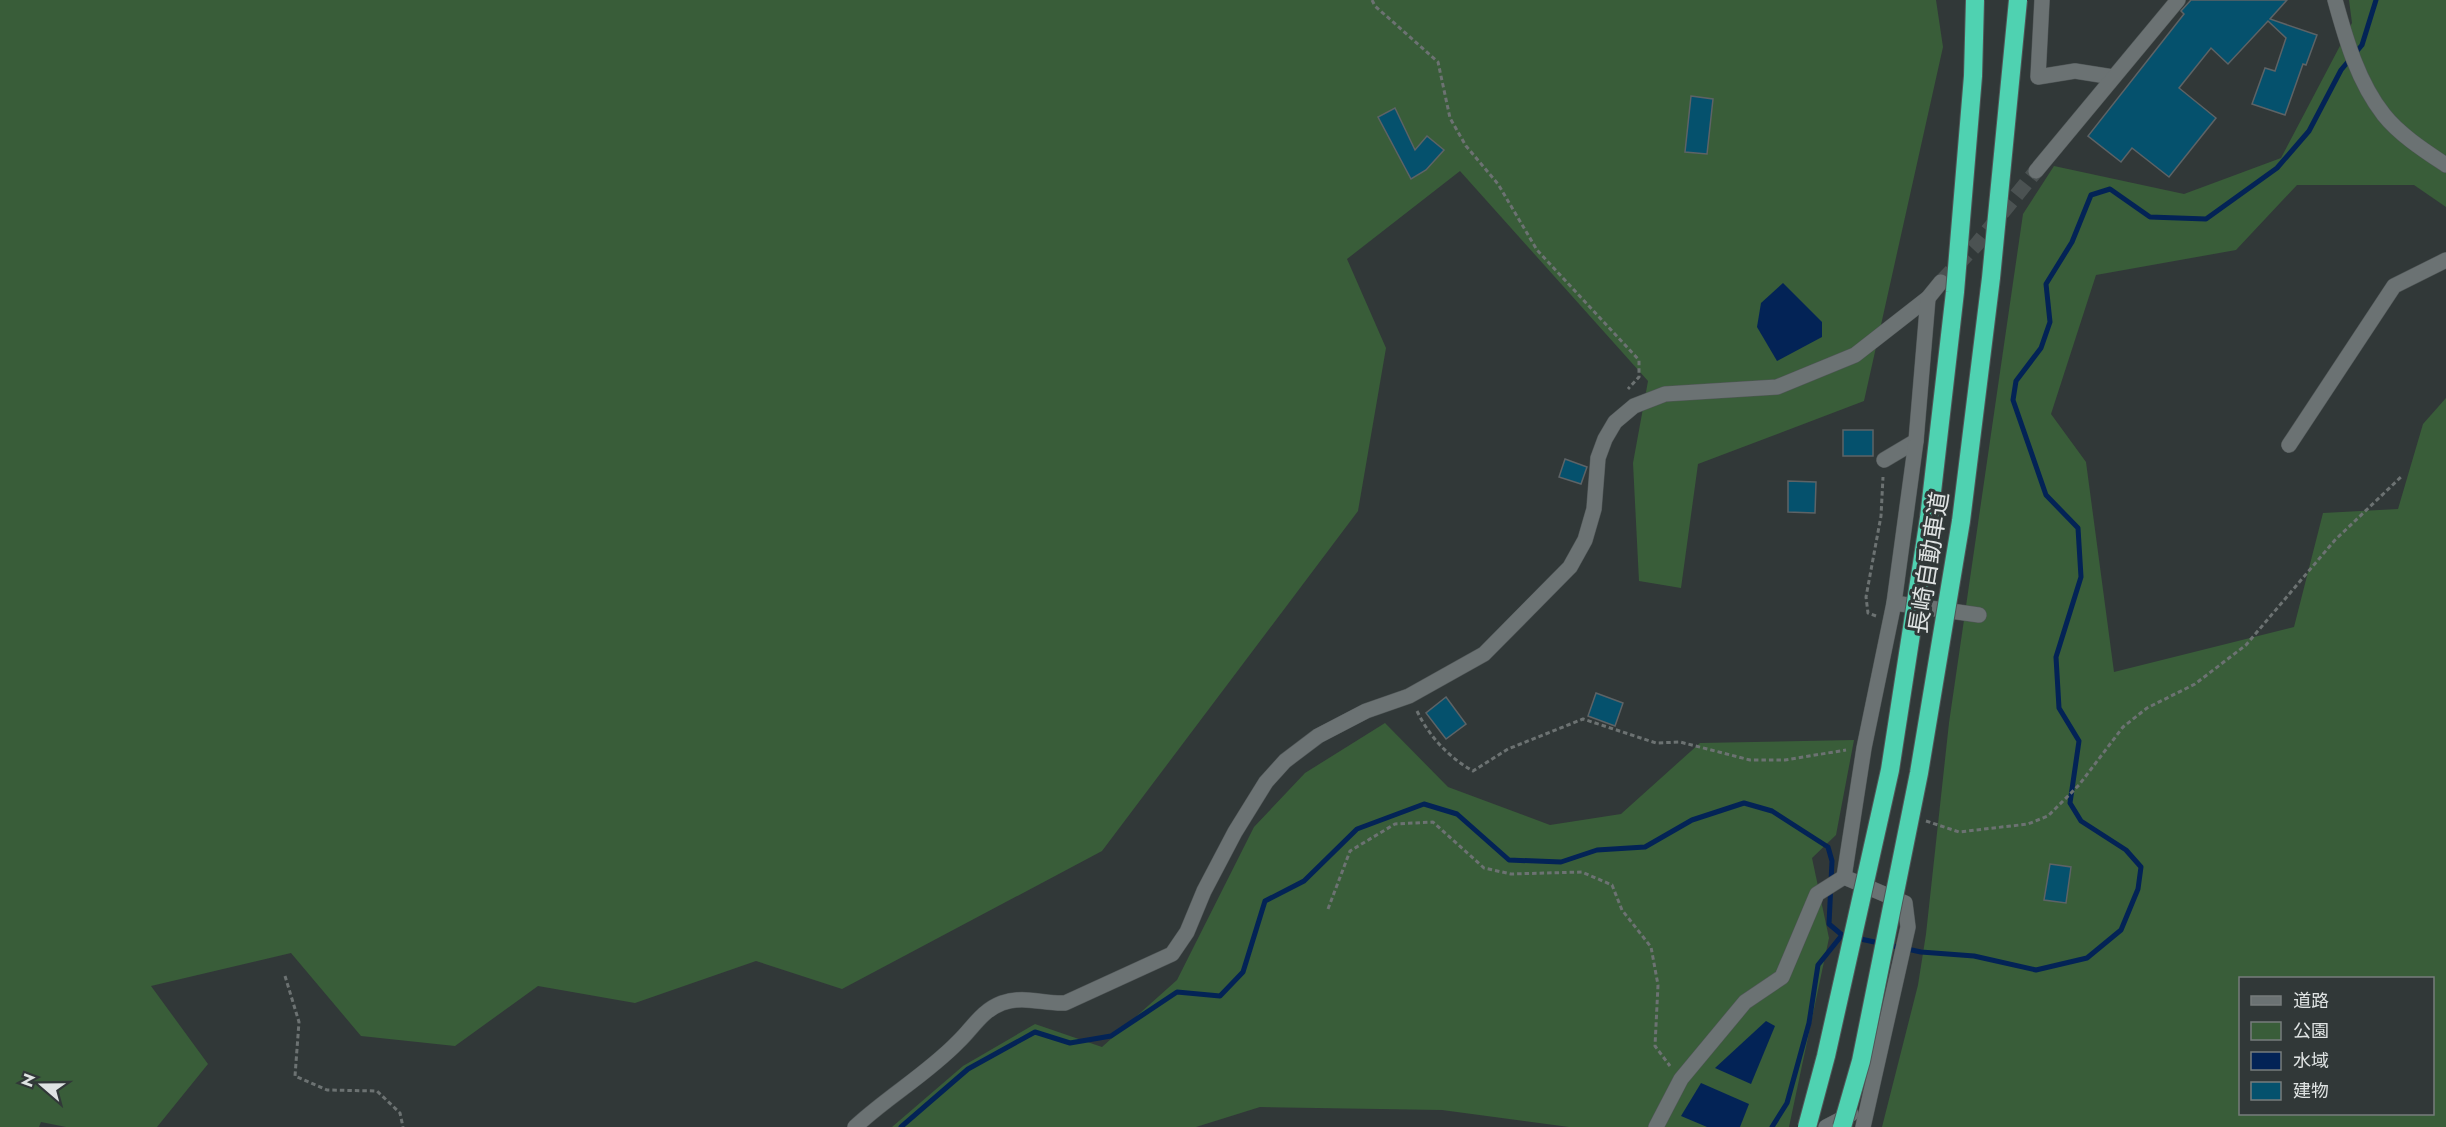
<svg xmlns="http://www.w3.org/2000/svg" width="2446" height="1127" viewBox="0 0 2446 1127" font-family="Jost,'Noto Sans JP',sans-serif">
<rect width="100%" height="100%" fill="#313838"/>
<g fill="#395d39" fill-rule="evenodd">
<path d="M0 0H1936L1943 47 1864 401 1698 464 1681 588 1639 581 1633 463 1648 381 1460 171 1347 259 1386 348 1358 511 1102 851 842 989 756 961 635 1003 538 986 455 1046 361 1036 291 953 151 986 208 1064 157 1127H66L41 1122 39 1127H0Z"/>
<path d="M2349 0H2446V207L2414 185H2297L2236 250 2096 275 2051 414 2086 462 2114 672 2294 627 2323 513 2398 509 2423 424 2446 398V1127H1882L1918 985 1926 934 1949 723 2023 214 2054 166 2184 194 2281 158 2352 23ZM2240 978H2432V1114H2240Z"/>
<path d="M1385 723 1448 787 1550 825 1621 814 1700 743 1854 740 1836 835 1812 858 1829 938 1789 1127H1569L1442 1110 1260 1107 1196 1127H892L963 1066 1035 1024 1102 1047 1177 980 1254 827 1305 773Z"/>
</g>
<g fill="#032356">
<path d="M1783 283 1822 322V337L1777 361 1757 327 1761 303Z"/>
<path d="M1766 1021 1775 1026 1751 1084 1715 1068Z"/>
<path d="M1701 1083 1749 1104 1740 1127H1707L1681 1116Z"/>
</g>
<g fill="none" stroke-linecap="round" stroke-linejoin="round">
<g stroke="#032356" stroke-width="5">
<path d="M901 1127 968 1069 1035 1032 1070 1043 1111 1036 1177 992 1220 996 1243 972 1265 901 1304 881 1357 829 1424 804 1457 814 1509 860 1561 862 1597 850 1645 847 1692 820 1744 803 1772 811 1828 847 1832 861 1829 924 1842 935 1921 952 1974 956 2036 970 2087 958 2121 930 2138 889 2141 867 2126 850 2081 821 2070 803 2079 741 2059 708 2056 657 2081 577 2078 528 2046 495 2013 400 2016 381 2041 348 2050 322 2046 284 2072 242 2091 195 2110 189 2150 217 2206 219 2277 168 2309 131 2341 70 2362 45 2376 0"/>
<path d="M1772 1127 1787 1103 1809 1023 1818 965 1842 935"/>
</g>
</g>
<g fill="#05516d" stroke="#5d6366" stroke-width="1.5">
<path d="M2191 0H2287L2270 19 2317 35 2306 65 2303 64 2285 115 2252 104 2265 68 2275 71 2286 38 2268 21 2228 64 2211 48 2179 88 2216 118 2169 177 2132 148 2121 162 2088 136 2184 14 2181 11Z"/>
<path d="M1691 96 1713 99 1707 154 1685 152Z"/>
<path d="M1395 108 1415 150 1427 136 1444 150 1426 170 1411 179 1378 117Z"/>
<rect x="1843" y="430" width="30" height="26"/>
<path d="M1565 459 1587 467 1581 484 1559 477Z"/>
<path d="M1788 481 1816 482 1815 513 1788 512Z"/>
<path d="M1596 693 1623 703 1615 726 1588 716Z"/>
<path d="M1446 697 1466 724 1446 739 1426 713Z"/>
<path d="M2050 864 2071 867 2066 903 2044 900Z"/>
</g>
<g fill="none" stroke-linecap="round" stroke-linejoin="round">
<path stroke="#4b5252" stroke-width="15" stroke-dasharray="15 8" stroke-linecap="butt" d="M1941 282 1977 244 2036 171"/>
<g stroke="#505657" stroke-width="16">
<g id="minor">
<path d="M2042 0 2038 77 2075 71 2113 77"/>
<path d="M2335 0C2346 40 2358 82 2384 115 2400 135 2425 151 2446 165"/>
<path d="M2036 171 2178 0"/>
<path d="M2289 445 2394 286 2446 260"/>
<path d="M1884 460 1916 441"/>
<path d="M1894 603 1979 615"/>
<path d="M855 1127C887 1097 927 1074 958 1042 973 1028 981 1011 1002 1003 1024 995 1043 1004 1065 1003L1172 954 1187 932 1204 891 1235 832 1266 782 1285 761 1318 736 1366 711 1409 696 1484 654 1570 567 1585 540 1594 509 1598 458 1605 439 1615 422 1634 406 1665 394 1777 387 1855 355 1928 298 1941 282"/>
<path d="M1656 1127 1681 1079 1745 1002 1782 977 1817 894 1844 877"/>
<path d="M1826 1127 1851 1114"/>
<path d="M1863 1127 1908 927 1905 903 1844 877 1864 748 1894 603 1916 441 1928 298"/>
</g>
</g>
<g stroke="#6c7272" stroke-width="3" stroke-dasharray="4.5 3" stroke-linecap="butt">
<path d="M1372 0 1375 6 1438 62 1450 118 1466 146 1498 184 1537 250 1639 360V377L1628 389"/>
<path d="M1876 616 1868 613 1866 597 1881 516 1883 477"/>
<path d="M1417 711C1429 736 1448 757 1473 771L1508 749 1583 719 1656 743 1680 742 1750 760H1785L1846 750"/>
<path d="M1926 821 1959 832 2028 824 2048 816 2079 785 2123 727 2147 708 2195 684 2246 645 2335 540 2402 476"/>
<path d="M1328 909 1350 851 1395 824 1433 822 1484 868 1511 874 1582 872 1612 885 1622 910 1651 947 1658 985 1655 1046 1670 1066"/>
<path d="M285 976 299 1022 295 1076 327 1090 377 1091 400 1113 403 1127"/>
</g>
<use href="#minor" stroke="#6b7273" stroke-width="15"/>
<g stroke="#505657" stroke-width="20" stroke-linecap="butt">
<g id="highway-bridge">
<path d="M1807 1127 1826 1056 1890 770 1929 518 1955 292 1973 76 1975 0"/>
<path d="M1842 1127 1861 1061 1919 773 1961 521 1991 278 2018 0"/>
</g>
</g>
<use href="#highway-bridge" stroke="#4fd2b1" stroke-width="18"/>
</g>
<g text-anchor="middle" stroke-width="6" stroke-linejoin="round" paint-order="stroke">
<g font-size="24" fill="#dfe3e3" stroke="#313838">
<text transform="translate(1929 563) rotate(-81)" y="8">長崎自動車道</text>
</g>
</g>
<rect x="2239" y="977" width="195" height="138" fill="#313838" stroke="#777c7c" stroke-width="1.5"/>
<rect x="2251" y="996" width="30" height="9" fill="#6b7273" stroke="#777c7c" stroke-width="1.5"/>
<text x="2293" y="1007" font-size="18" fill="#dfe3e3">道路</text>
<rect x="2251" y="1022" width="30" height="18" fill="#395d39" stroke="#777c7c" stroke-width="1.5"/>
<text x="2293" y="1037" font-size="18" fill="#dfe3e3">公園</text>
<rect x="2251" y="1052" width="30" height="18" fill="#032356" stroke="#777c7c" stroke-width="1.5"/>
<text x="2293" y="1067" font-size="18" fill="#dfe3e3">水域</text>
<rect x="2251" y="1082" width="30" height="18" fill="#05516d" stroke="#777c7c" stroke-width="1.5"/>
<text x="2293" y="1097" font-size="18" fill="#dfe3e3">建物</text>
<g transform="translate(42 1085) rotate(290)" stroke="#313838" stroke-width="4.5" paint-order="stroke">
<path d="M0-4.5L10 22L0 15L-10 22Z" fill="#dfe3e3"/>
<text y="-9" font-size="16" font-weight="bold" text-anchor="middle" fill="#dfe3e3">N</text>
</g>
</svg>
